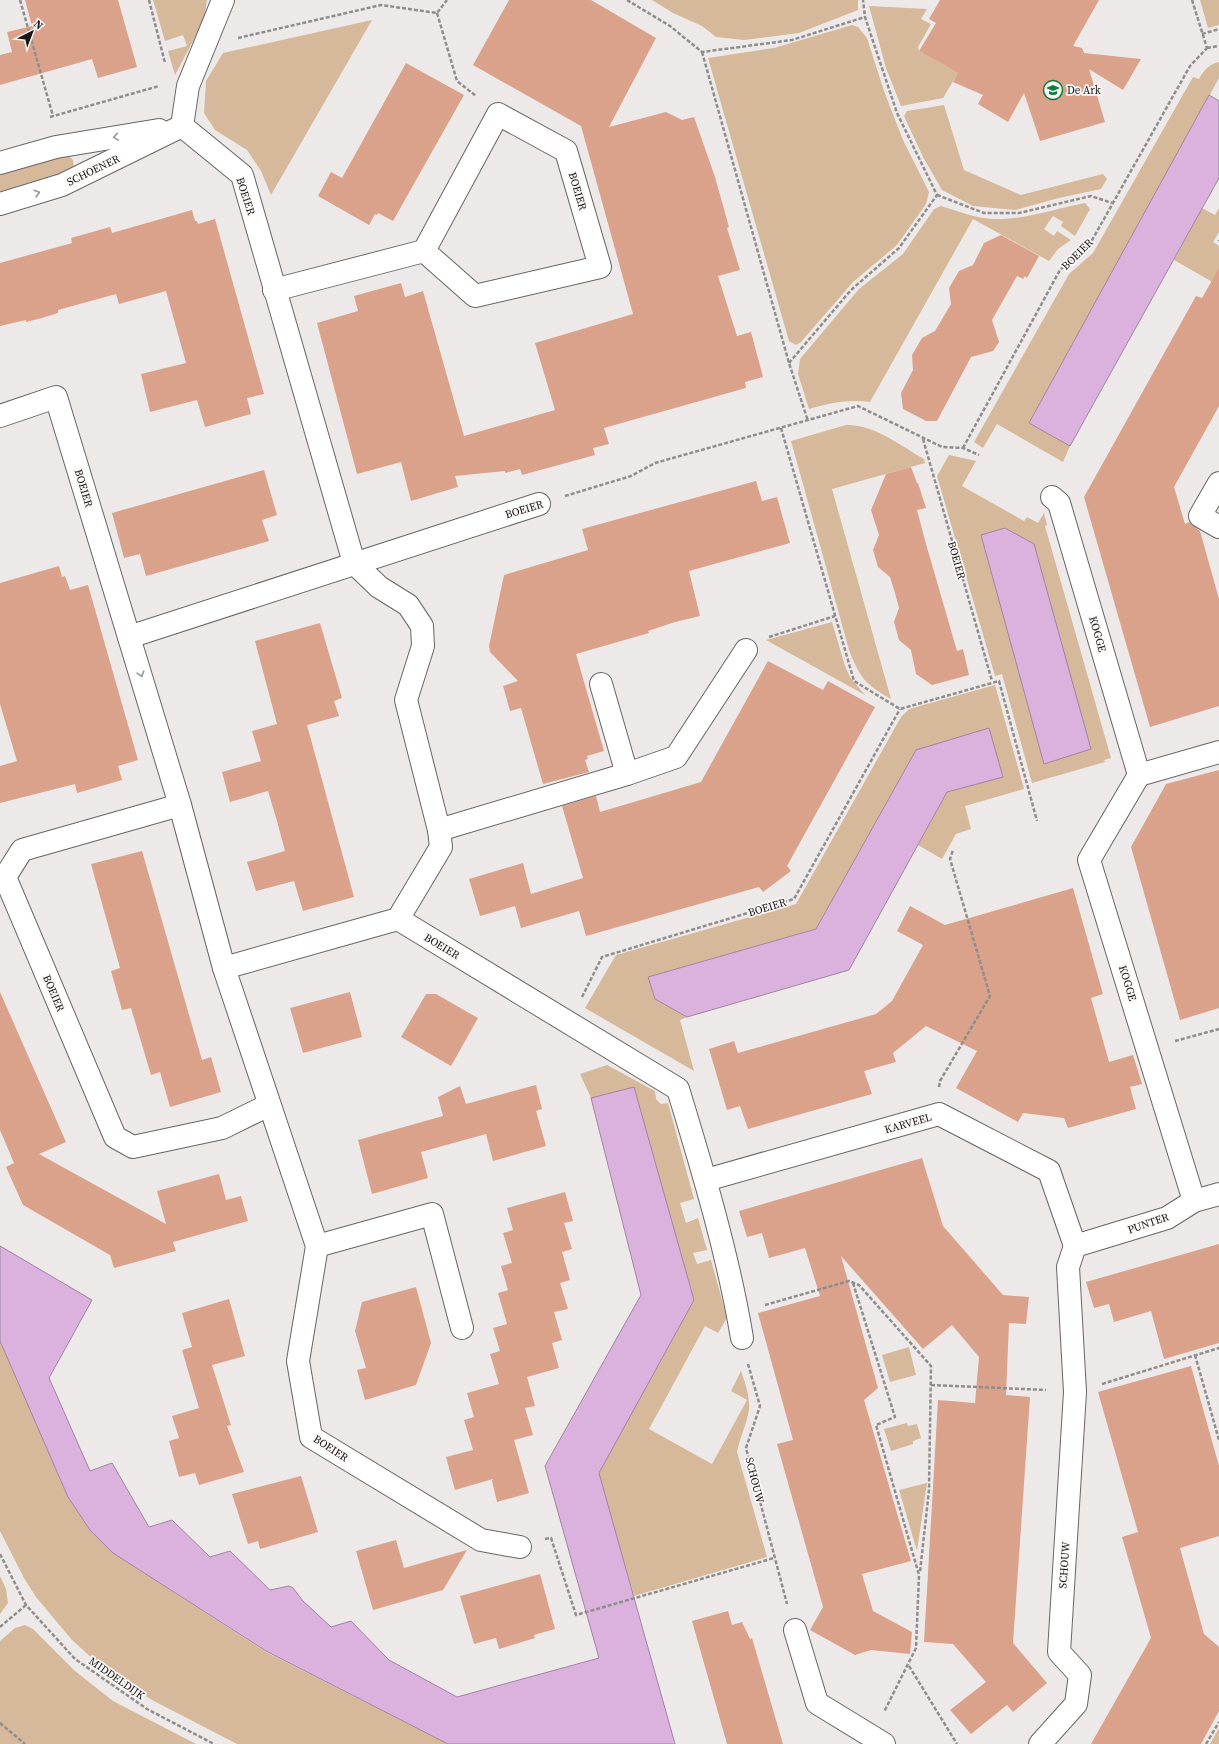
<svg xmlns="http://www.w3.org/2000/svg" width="1219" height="1744" viewBox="0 0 1219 1744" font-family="'Source Serif 4',serif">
<rect width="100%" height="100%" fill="#eee9e9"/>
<g fill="#d5b99a" fill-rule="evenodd">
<path d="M153 0H207L204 20 175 75 168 51 187 46 183 35 165 41Z"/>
<path d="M652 0H858V10L799 33 744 40 716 37 702 26 673 13Z"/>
<path d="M1200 0H1219V25L1208 28Z"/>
<path d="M869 6 927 9 921 19 931 24 918 47 919 51 958 73 943 98 901 106 886 68Z"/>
<path d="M372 20 271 195 261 171 247 150 215 130 204 113 206 81 223 53Z"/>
<path d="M852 25 858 27 867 38 884 91 903 140 929 192 926 204 897 245 853 282 801 342 796 345 789 341 708 58 774 48Z"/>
<path d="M1219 62V78L1029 423 1070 446 1063 462 997 424 983 448 974 442 1069 274 1093 253 1193 77 1199 79C1204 70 1209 64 1219 62Z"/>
<path d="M944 105 964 170 1021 195 1103 174 1107 179 1101 189 1059 198 1015 210 973 206 942 190 923 157 904 116 907 111Z"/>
<path d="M62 156H69L73 160 74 167 71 172 0 193V174Z"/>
<path d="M1085 203 1090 209 1075 236 1061 226 1063 222 1053 216 1044 229 1054 236 1057 231 1071 240 1058 249 1049 261 973 219 870 402C848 399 830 403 809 409L798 374 800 359 859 289 903 254 934 209 941 206C957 211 975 218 992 219 1024 220 1054 209 1085 203Z"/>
<path d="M1202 208 1215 215 1219 208V232L1213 242 1219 246V279L1216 284 1174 260Z"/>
<path d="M846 425C874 424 901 446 924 459L925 463 832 489 891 699C865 684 860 678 849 650L791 441Z"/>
<path d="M949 455 976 461 962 486 1024 521 1027 517 1038 523 1044 513 1047 525 1045 526 1111 758 1104 760 1105 762 1032 783 1002 674 995 676 937 476ZM1034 544 1062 757 1044 764Z"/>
<path d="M832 622 845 666 850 677 865 695 766 640Z"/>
<path d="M995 685 1024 789 965 806 971 829 956 834 942 859 918 845 947 792 1003 777 916 750 816 929 648 977 655 999 687 1017 680 1020 694 1071 585 1008 616 955 796 904 901 717 909 709Z"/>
<path d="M607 1065 655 1091 656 1099 661 1104 668 1103 694 1199 680 1203 686 1223 698 1218 707 1250 693 1253 697 1264 711 1260 727 1318 718 1333 705 1326 649 1429 712 1464 747 1400 731 1391 741 1371C745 1383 750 1396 749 1409 747 1424 740 1437 737 1452L767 1557 634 1596 598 1473 694 1300 634 1088 591 1098 580 1074Z"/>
<path d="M0 1341 68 1497 90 1530 113 1553 266 1652 448 1744H237L152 1700 111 1674 93 1659 72 1640 36 1597 24 1578 0 1531Z"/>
<path d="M909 1347 916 1375 890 1382 882 1355Z"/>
<path d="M907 1423 908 1426 917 1424 921 1438 913 1441V1444L891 1451 884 1429Z"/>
<path d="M927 1483 917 1551 899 1490Z"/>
<path d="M0 1576 6 1589 8 1603 0 1614Z"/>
<path d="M25 1625 33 1629 75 1671 113 1701 196 1744H0V1641L15 1628Z"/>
<path d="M1219 1728V1744H1210Z"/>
</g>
<g fill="#dbb2de" stroke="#a083a2">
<path d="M1209 95 1219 101V178L1070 446 1029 423Z"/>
<path d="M1005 528 1034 544 1091 749 1044 764 981 535Z"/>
<path d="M989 728 1003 777 947 792 849 970 687 1017 655 999 648 977 816 929 916 750Z"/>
<path d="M634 1087 694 1300 599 1473 675 1744H448L266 1651 113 1553 90 1530 68 1497 0 1341V1246L92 1300 49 1378 90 1471 112 1463 149 1527 172 1520 210 1557 230 1551 270 1590 289 1586 293 1588 303 1601 331 1627 351 1621 389 1660 457 1697 599 1658 545 1466 641 1295 591 1098Z"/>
</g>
<g fill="#daa28a">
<path d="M25 0H118L137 67 98 78 92 59 0 85V55L12 52 7 32 32 26Z"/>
<path d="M509 0H591L656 38 609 127 666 112 682 120 694 117 715 177 729 227 727 228 740 270 718 276 737 336 751 332 763 377 745 382 746 388 604 428 609 444 593 448 595 455 522 475 520 469 505 473V471L455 476 458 487 411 501 401 462 357 474 317 323 358 311 354 296 401 283 405 297 423 291 464 436 555 410 535 343 633 314 581 126 473 65Z"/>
<path d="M940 0H1099L1073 46 1082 48 1084 53 1141 59 1123 90 1089 69 1105 122 1040 141 1024 93 1008 122 978 104 983 95 953 82 958 73 919 51 936 23 929 19Z"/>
<path d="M406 63 464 95 393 221 378 213 377 215 375 214 369 225 318 196 331 172 342 178Z"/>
<path d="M192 210 195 221H197L198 224 215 219 264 394 247 398 251 414 205 427 197 400 150 412 141 374 186 363 166 291 119 304 116 294 58 310V313L42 318 26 322V320L0 326V263L72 243 71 238 110 227 112 233Z"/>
<path d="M1001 235 1039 256 1027 278 1025 276 1023 279 1017 276 992 320 999 342 993 351 971 357 937 421H926L903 409 901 393 913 370 912 355 922 338 935 331 951 304 949 288 959 271 973 265 984 243Z"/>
<path d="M1219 268V406L1174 487 1185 524 1189 522 1200 531 1219 599V706L1150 727 1084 497 1196 296 1202 298Z"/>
<path d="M911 467 917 483H918L926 508 917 510 926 544 957 651 963 649 969 675 932 685 916 674 911 650 899 640 894 622 899 608 895 593 890 577 878 567 873 550 879 535 871 510 886 474Z"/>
<path d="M264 470 277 515 262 520 269 541 146 576 140 554 124 558 112 513Z"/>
<path d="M756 481 762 501 777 497 790 543 689 571 700 616 675 622 648 631 649 633 576 654 604 751 587 756 588 759 585 760 589 772 543 784 521 708 510 711 503 686 518 681 490 652 489 646 504 575 588 550 582 529Z"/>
<path d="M59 566 62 577 65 576 70 590 88 585 138 760 118 766 122 780 77 793 75 784 0 803V766L17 761 0 704V583Z"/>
<path d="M320 623 342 698 334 701 339 716 307 725 354 897 303 911 294 881 256 891 247 862 285 851 277 821 268 791 230 802 222 772 261 761 252 731 277 724 255 641Z"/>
<path d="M768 661 823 690 828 681 875 707 787 866 791 871 763 892 759 887 586 936 579 911 521 928 515 906 480 916 469 879 523 863 531 894 583 878 562 806 596 796 600 812 701 782Z"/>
<path d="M1219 770V1008L1180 1020 1131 847 1166 784Z"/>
<path d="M142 851 202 1060 211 1057 221 1092 170 1107 160 1072 151 1075 131 1008 122 1010 111 971 120 968 91 864Z"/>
<path d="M1073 888 1103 994 1091 998 1109 1062 1133 1055 1142 1084 1130 1087 1136 1109 1068 1128 1064 1118 1023 1113 1018 1122 956 1088 977 1051 926 1026 893 1053 896 1062 864 1071 872 1094 748 1129 740 1106 727 1110 709 1049 734 1041 738 1053 876 1014 892 1001 923 945 897 931 910 906 945 925Z"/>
<path d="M0 992 66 1142 39 1154 166 1224 157 1191 219 1174 226 1200 241 1196 248 1221 173 1242 176 1251 114 1268 110 1255 23 1205 6 1167 14 1163 0 1130Z"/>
<path d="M350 992 362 1037 303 1053 290 1008Z"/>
<path d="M426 994H436L478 1018 451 1066 401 1037Z"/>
<path d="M536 1085 542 1109 536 1111 546 1146 493 1161 486 1134 421 1152 428 1178 372 1194 358 1140 443 1116 438 1097 460 1086 466 1104Z"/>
<path d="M922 1158 943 1226 1003 1295 1029 1297 1026 1324 1009 1323 1006 1395 1030 1397 1013 1643 1047 1683 1013 1712 1007 1705 971 1734 950 1710 986 1682 953 1644 924 1642 938 1400 975 1403 979 1357 952 1325 923 1349 841 1256 878 1388 864 1400 911 1561 862 1574 873 1611 912 1632 910 1654 871 1650 855 1655 810 1630 823 1607 777 1444 793 1440 758 1313 820 1296 805 1248 769 1258 762 1233 747 1237 739 1211Z"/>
<path d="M565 1192 573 1221 564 1223 572 1249 562 1252 570 1280 560 1283 568 1309 554 1312 562 1340 552 1343 559 1368 527 1377 535 1406 525 1408 533 1435 514 1440 529 1493 497 1502 492 1481 493 1479 455 1490 446 1457 473 1450 464 1420 474 1417 467 1393 499 1384 490 1354 500 1351 493 1328 507 1324 498 1293 508 1290 501 1266 512 1263 503 1233 513 1230 507 1208Z"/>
<path d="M1219 1244V1343L1164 1359 1151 1311 1114 1322 1109 1304 1094 1308 1086 1282Z"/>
<path d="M416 1287 431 1343 416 1385 365 1400 357 1370 366 1368 355 1331 362 1302Z"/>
<path d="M229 1299 245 1356 212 1365 231 1425 227 1426 244 1472 199 1485 195 1473 179 1477 169 1441 179 1438 172 1416 199 1408 182 1350 192 1347 182 1313Z"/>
<path d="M1191 1366 1219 1466V1536L1180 1548 1204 1634 1219 1647V1711L1201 1744H1091L1151 1638 1122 1537 1138 1532 1098 1392Z"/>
<path d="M301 1476 318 1532 260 1549 258 1541 248 1544 232 1494Z"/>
<path d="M396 1540 404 1568 467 1550 443 1590 373 1610 356 1551Z"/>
<path d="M540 1574 555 1629 534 1635 535 1638 499 1649 496 1638 474 1644 460 1596Z"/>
<path d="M728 1611 732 1625 742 1622 750 1639 752 1638 783 1744H727L692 1621Z"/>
</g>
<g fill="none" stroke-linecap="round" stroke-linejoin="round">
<g stroke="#696565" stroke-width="24">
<g id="minor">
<path d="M182 126 188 86 223 0"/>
<path d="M0 163 56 147 159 130"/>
<path d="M0 204 62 185 182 126"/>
<path d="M274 290 424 251 498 114 566 151 600 267 475 296 424 251"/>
<path d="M0 416 56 397 180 805 224 968 398 919 441 847 439 830 406 700 423 646 422 626 408 605 379 587 354 563 242 175 182 126"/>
<path d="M1219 483 1200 516 1219 527"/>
<path d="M1052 497 1059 503 1139 775 1089 860 1194 1201"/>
<path d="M129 637 539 504"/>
<path d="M601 684 627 774"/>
<path d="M1139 775 1219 752"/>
<path d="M180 805 22 850 5 877 115 1137 133 1147 222 1128 269 1105"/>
<path d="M439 830 627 774 676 757 746 650"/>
<path d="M398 919 678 1089C703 1171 728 1254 742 1338"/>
<path d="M224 968 317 1246 298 1361 311 1437 481 1540 520 1547"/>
<path d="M706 1180 939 1114 1049 1171 1075 1246"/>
<path d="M317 1246 432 1214 462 1328"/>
<path d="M1075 1246 1167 1218 1194 1201 1219 1194"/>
<path d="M795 1630 817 1703 884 1744"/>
<path d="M1040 1744 1076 1704 1080 1675 1059 1652 1075 1392 1068 1267 1075 1246"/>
</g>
</g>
<g stroke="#908d8d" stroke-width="2.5" stroke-dasharray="4 2" stroke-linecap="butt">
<path d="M20 0 53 116"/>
<path d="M149 0 165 63"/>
<path d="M627 0 670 26 702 52 792 40 865 17"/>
<path d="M1192 0 1207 48"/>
<path d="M437 13 457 81 476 96"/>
<path d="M1202 34 1219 29"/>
<path d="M238 38 381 5 437 13 447 0"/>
<path d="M1207 48 1219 46"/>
<path d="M702 52 789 363 808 421"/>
<path d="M50 117 159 86"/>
<path d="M937 195 984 213H1019L1091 196 1112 203"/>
<path d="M1219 240V241"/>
<path d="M789 363 851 290 899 248 937 195 897 113 865 17 863 0"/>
<path d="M781 428 854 681 900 709 999 681 1037 821"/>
<path d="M923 439 992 681"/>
<path d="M963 448 1060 270 1091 242 1190 66 1207 48"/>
<path d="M565 496 631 476 655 463 858 406 942 447 963 448 979 455"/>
<path d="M769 637 835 616"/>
<path d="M582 997 602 957 794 899 900 709"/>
<path d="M1175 1041 1219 1029"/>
<path d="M939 1087 940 1081 990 996 950 859 953 850"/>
<path d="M853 1283 895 1417 876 1425 919 1575 916 1648 884 1712"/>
<path d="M765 1305 849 1281 859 1285 931 1366 929 1490 920 1572"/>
<path d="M1195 1355 1219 1440"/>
<path d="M748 1364 760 1406 746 1448 787 1604"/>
<path d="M1102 1384 1219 1348"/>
<path d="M931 1385 1046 1390"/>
<path d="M545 1539 551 1538 576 1615 774 1558"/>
<path d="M0 1554 26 1605 75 1659 147 1709 214 1744"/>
<path d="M0 1627 26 1605"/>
<path d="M909 1666 957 1744"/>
<path d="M0 1723 25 1744"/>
<path d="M1206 1744 1219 1722"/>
</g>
<use href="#minor" stroke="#fff" stroke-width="22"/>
</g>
<defs><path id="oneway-chevron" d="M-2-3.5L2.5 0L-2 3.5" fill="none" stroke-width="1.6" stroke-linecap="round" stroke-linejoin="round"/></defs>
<g stroke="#979696">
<use href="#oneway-chevron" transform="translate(116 137) rotate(171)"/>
<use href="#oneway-chevron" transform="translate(37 193) rotate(-17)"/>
<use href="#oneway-chevron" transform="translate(141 674) rotate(73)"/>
</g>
<defs>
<g id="school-ring" transform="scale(1)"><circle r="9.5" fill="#fbf7f7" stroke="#067f37" stroke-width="1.5"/><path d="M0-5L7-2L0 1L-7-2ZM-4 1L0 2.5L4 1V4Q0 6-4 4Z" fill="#067f37"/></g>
</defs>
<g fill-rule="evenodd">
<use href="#school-ring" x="1053" y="90"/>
</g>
<g text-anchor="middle" stroke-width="3.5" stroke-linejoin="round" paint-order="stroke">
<g font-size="11" fill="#181616" stroke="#fbf7f7" text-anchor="start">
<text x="1067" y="94">De Ark</text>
</g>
<g font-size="11" fill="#181616" stroke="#fbf7f7">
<text transform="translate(93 170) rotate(-26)" y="4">SCHOENER</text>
<text transform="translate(578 191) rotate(73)" y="4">BOEIER</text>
<text transform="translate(246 196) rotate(72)" y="4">BOEIER</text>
<text transform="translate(1077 254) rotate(-45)" y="4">BOEIER</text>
<text transform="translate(84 488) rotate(73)" y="4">BOEIER</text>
<text transform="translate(524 509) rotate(-17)" y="4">BOEIER</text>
<text transform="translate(957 560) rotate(74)" y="4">BOEIER</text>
<text transform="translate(1098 634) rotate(74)" y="4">KOGGE</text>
<text transform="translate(767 907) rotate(-17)" y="4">BOEIER</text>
<text transform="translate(442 946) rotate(31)" y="4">BOEIER</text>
<text transform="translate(1128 983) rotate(73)" y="4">KOGGE</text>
<text transform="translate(54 993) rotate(67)" y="4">BOEIER</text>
<text transform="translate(908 1123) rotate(-16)" y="4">KARVEEL</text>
<text transform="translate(1148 1223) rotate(-19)" y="4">PUNTER</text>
<text transform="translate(331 1448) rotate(33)" y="4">BOEIER</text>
<text transform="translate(755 1480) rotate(76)" y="4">SCHOUW</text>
<text transform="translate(1064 1565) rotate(-86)" y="4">SCHOUW</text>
<text transform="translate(117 1678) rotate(35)" y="4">MIDDELDIJK</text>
</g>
</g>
<g transform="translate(32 32) rotate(42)" stroke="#fbf7f7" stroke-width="3" paint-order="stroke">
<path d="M0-3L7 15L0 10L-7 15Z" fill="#181616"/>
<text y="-6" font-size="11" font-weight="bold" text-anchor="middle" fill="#181616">N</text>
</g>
</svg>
